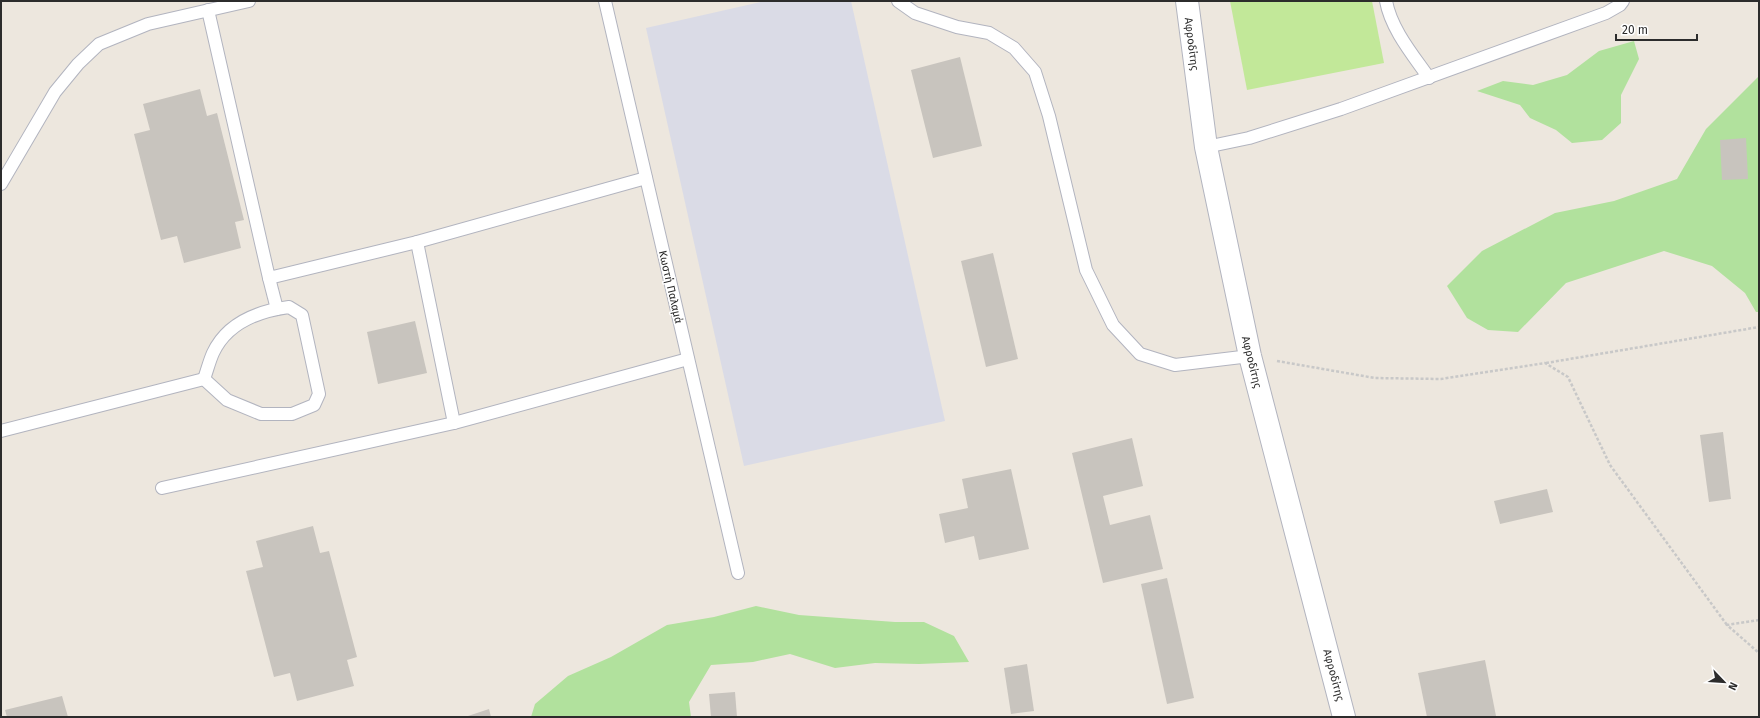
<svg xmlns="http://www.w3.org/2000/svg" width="1760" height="718" viewBox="0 0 1760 718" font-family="'Fira Sans',sans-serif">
<rect width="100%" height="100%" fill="#ede7de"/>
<path fill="#dadbe6" d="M765 1H851L945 421 744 466 646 28Z"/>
<g fill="#b1e19d">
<path d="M1634 41 1639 59 1621 95V123L1602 140 1572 143 1556 130 1530 118 1520 105 1477 91 1503 81 1533 85 1567 75 1599 51Z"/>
<path d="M1759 76V312H1756L1745 293 1712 266 1664 251 1566 283 1518 332 1488 330 1467 318 1447 286 1482 251 1555 213 1614 201 1677 179 1706 129Z"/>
<path d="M756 606 799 615 895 622H924L954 636 969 662 919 664 875 663 835 668 790 654 753 662 711 665 689 702 691 717H531L535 704 568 676 611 657 667 625 714 617Z"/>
</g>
<path fill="#c2e899" d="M1230 1H1372L1384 63 1247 90Z"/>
<g fill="#c8c4be">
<path d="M960 57 982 146 933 158 911 70Z"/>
<path d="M200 89 207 116 217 113 244 220 235 222 241 248 184 263 177 236 161 240 134 134 150 130 143 104Z"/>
<path d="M1746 138 1748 179 1722 180 1720 140Z"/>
<path d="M993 253 1018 359 986 367 961 261Z"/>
<path d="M415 321 427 373 378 384 367 332Z"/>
<path d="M1723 432 1731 499 1709 502 1700 435Z"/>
<path d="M1132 438 1143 486 1103 496 1110 525 1150 515 1163 569 1103 583 1072 453Z"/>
<path d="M1011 469 1029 549 979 560 974 536 945 543 939 514 968 508 962 479Z"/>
<path d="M1547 489 1553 512 1500 524 1494 501Z"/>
<path d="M313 526 320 553 329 551 357 657 347 660 354 686 297 701 290 673 274 677 246 571 263 567 256 541Z"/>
<path d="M1167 578 1194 698 1167 704 1141 584Z"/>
<path d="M1485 660 1496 716 1488 717H1427L1418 673Z"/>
<path d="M1027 664 1034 711 1011 714 1004 668Z"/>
<path d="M735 692 737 717H711L709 694Z"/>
<path d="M62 696 68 717H7L5 710Z"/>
<path d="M489 709 491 717H465Z"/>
</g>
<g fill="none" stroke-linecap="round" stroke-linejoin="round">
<g stroke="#b2b4bf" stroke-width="14">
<g id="lane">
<path d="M605 1 738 573"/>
<path d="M898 1 915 13 957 27 989 33 1014 48 1035 72 1049 116 1086 270 1113 325 1140 354 1175 365 1250 356"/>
<path d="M1386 1C1391 29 1413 55 1429 78"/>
<path d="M208 10 269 278 417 242 454 423"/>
<path d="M1206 147 1249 138 1341 109 1606 13 1620 5 1623 1"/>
<path d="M1 184 55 92 78 64 99 44 148 24 249 1"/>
<path d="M417 242 646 178"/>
<path d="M269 278 277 309"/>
<path d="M289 307 302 315 319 394 314 405 292 414H261L227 400 204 379C207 371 209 362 213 353 227 323 259 311 289 307Z"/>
<path d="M1 431 204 379"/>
<path d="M162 488 454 423 688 359"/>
</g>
</g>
<g stroke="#b2b4bf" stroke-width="24">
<path id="street" d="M1187 1 1206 147 1250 356 1344 717"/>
</g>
<g stroke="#c8c8c8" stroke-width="2.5" stroke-dasharray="3 2" stroke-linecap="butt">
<path d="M1277 361 1375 378 1441 379 1545 363 1568 377 1610 465 1727 625"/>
<path d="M1546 363 1759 327"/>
<path d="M1759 620 1727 625 1759 653"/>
</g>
<use href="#lane" stroke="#fff" stroke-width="12"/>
<use href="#street" stroke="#fff" stroke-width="22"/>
</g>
<g text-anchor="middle" stroke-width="3" stroke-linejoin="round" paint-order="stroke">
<g font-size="11" fill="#2c2c2c" stroke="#fff">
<text transform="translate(1192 44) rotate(83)" y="4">Αφροδίτης</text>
<text transform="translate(671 287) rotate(77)" y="4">Κωστή Παλαμά</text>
<text transform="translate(1252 362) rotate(76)" y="4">Αφροδίτης</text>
<text transform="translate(1334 675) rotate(75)" y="4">Αφροδίτης</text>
</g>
</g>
<rect width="1760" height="718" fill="none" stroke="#2c2c2c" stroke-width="4"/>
<g transform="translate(1724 682) rotate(115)" stroke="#ffffff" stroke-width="3" paint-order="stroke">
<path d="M0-3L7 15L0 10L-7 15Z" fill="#2c2c2c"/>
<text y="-6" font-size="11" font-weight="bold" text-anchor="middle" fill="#2c2c2c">N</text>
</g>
<path d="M1616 34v6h81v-6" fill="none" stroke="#2c2c2c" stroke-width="2"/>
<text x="1622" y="34" font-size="12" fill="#2c2c2c" stroke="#ffffff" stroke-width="3" paint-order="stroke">20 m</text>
</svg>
